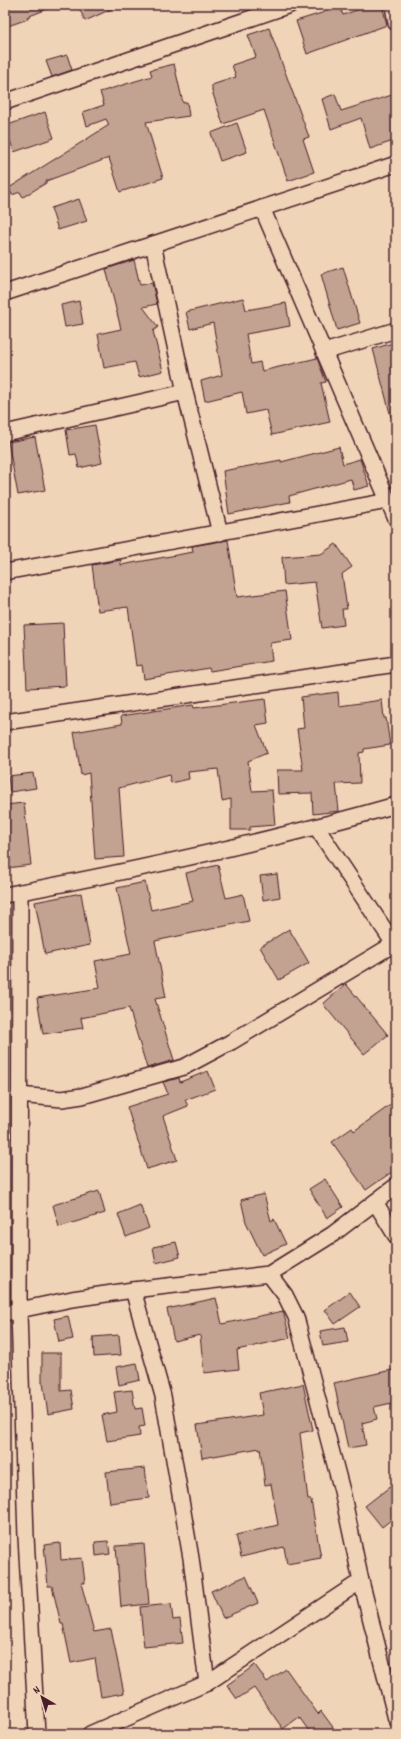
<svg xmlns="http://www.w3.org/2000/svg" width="401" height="1739" viewBox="0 0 401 1739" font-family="Dekko,sans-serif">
<rect width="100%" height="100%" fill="#f0d4b7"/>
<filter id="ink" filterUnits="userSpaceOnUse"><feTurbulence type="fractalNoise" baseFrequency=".025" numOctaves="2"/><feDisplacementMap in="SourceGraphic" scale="8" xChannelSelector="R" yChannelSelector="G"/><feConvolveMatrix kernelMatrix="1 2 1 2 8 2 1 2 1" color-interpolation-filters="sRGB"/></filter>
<g filter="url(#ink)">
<g fill="#c2a290" stroke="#4a1f2b">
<path d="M5 5H55V6L27 17 28 19 5 27Z"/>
<path d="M78 5H120L85 21Z"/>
<path d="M322 5H339L343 15 371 5H382L387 25 307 54 296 21 325 12Z"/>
<path d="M269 28 309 137 303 139 314 172 288 181 264 110 223 124 212 91V85L236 77 232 65 256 57 248 35Z"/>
<path d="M67 55 72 70 52 77 46 61Z"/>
<path d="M174 64 183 103 187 102 189 116 146 122 163 178 120 192 109 158 46 181V183L23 197 20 192 12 195 9 188 109 125 106 119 87 126 83 112 104 105 100 92 152 76 150 70Z"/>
<path d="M335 94 341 111 392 95 396 107V140L370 149 361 118 331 129 322 99Z"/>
<path d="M45 112 54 138 14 152 5 126Z"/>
<path d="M237 123 247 152 220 161 211 133Z"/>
<path d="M79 199 87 221 58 230 51 208Z"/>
<path d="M134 260 140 285 152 283 157 304 143 307 158 327 153 331 163 371 139 377 135 362 104 368 98 334 121 329 106 269Z"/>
<path d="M343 267 360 323 337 330 321 274Z"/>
<path d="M243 298 246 310 286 303 290 326 246 334 251 364 260 362 262 371 317 358 326 382 321 383 330 422 272 435 266 410 246 414 242 392 205 401 201 381 222 375 213 323 190 329 186 312Z"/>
<path d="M79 301 83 324 65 327 61 305Z"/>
<path d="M396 342V416L391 417 373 349Z"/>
<path d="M95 425 102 463 79 468 76 454 70 455 66 430Z"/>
<path d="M35 437 45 490 18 495 8 442Z"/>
<path d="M339 447 343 464 360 459 369 486 354 490 351 479 289 496 290 502 229 514 223 471 281 460V462Z"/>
<path d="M228 540 237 597 285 591 292 640 270 643 272 661 210 671 209 668 144 679 142 665 136 666 128 607 98 611 92 565 121 560V565L193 552 192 546Z"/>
<path d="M336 544 352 567 342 574 347 609H342L344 625 322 628 315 582 284 585 282 557 321 554Z"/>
<path d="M63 623 66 686 27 688 24 625Z"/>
<path d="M338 692 339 706 382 700 384 718H386L390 745 364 749V752L359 753 360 783 336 784 339 811 313 814 312 793 278 794 277 770H303L297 729 304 728 301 697Z"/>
<path d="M265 699 268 723 256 725 267 753 248 761 252 791 272 790 275 825 250 827V830H231V799L222 801 218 769 188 772 189 779 171 783 169 775 119 788 124 857 95 859 89 773 81 775 74 732 122 724 121 716 193 705 194 708Z"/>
<path d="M33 773 36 788 10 792 8 776Z"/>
<path d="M24 803 31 865 7 868 5 847V805Z"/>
<path d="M218 865 226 898 243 894 249 921 155 941 166 997 155 999 174 1060 147 1068 129 1008 81 1018 83 1028 43 1034 37 998 100 988 95 961 131 954 117 888 145 882 151 910 193 901 186 873Z"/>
<path d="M277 874 280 897 263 900 260 876Z"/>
<path d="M81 893 90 945 45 954 35 902Z"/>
<path d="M289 929 309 963 279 980 260 947Z"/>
<path d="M346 984 388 1035 364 1054 323 1004Z"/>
<path d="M208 1071 215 1089 185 1100 188 1106 163 1116 177 1160 147 1169 127 1107 168 1094 163 1082 179 1078 180 1082Z"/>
<path d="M396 1101V1169L366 1190 332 1142 352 1128 354 1131Z"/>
<path d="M325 1179 343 1207 327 1218 309 1189Z"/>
<path d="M99 1191 105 1213 59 1227 53 1205Z"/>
<path d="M264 1194 271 1221 274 1219 286 1244 262 1255 246 1222 241 1200Z"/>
<path d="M140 1205 149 1228 126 1237 118 1214Z"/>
<path d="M176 1242 180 1257 156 1263 153 1247Z"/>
<path d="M350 1292 360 1307 335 1324 325 1310Z"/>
<path d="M216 1298 222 1324 283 1311 290 1338 237 1350 239 1369 204 1373 200 1335 174 1341 167 1309Z"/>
<path d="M68 1316 73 1339 59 1342 54 1319Z"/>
<path d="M345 1327 348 1342 323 1346 320 1331Z"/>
<path d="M119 1335 121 1355 94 1357 93 1337Z"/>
<path d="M42 1353H61V1391L71 1390 74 1409 48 1414 43 1383H42Z"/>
<path d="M137 1363 140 1380 119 1385 116 1367Z"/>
<path d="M396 1369V1402L374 1407 377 1419 362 1423 366 1445 348 1448 334 1383Z"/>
<path d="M303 1384 313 1430 300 1433 308 1500H311L321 1558 287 1564 284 1547 241 1557 236 1535 278 1525 271 1484 265 1485 260 1448 202 1458 197 1425 263 1415 259 1393Z"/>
<path d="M132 1390 135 1409 142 1408 145 1426 139 1427 140 1436 107 1441 102 1415 117 1412 114 1392Z"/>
<path d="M145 1468 149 1498 110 1503 106 1472Z"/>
<path d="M396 1482V1516L382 1527 365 1506Z"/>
<path d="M108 1541 110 1554 96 1556 95 1542Z"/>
<path d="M60 1543 61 1560 82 1558 85 1583H81L94 1632 111 1629 124 1693 101 1697 95 1658 71 1663 63 1624H61L52 1586H48L44 1545Z"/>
<path d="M144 1544 149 1604 121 1607 116 1546Z"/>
<path d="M246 1576 258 1603 223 1618 211 1591Z"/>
<path d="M171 1604 173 1620 180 1619 183 1643 144 1647 140 1607Z"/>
<path d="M255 1665 267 1682 286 1669 318 1714 321 1711 338 1734H311L299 1717 283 1729 254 1688 237 1699 227 1685Z"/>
</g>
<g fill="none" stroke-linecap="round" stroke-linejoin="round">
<g stroke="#4a1f2b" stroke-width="18">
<g id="street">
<path d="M393 5 396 23"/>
<path d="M5 102 290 5"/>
<path d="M262 208 396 519"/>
<path d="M153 244 185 392 220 533"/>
<path d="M5 293 396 164"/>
<path d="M324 352 396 330"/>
<path d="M5 433 185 392"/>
<path d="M5 572 388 501"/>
<path d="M5 722 396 664"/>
<path d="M317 828 396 947"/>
<path d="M20 892 19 1312 26 1537 37 1734"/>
<path d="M5 895C137 870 267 842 396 805"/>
<path d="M19 1095 62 1099 82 1096 184 1067 231 1042 394 944"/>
<path d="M375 1202 396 1236"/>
<path d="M269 1274 285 1295 296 1317 342 1491 361 1581 396 1719"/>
<path d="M133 1290 163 1396 191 1558 207 1683"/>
<path d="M5 1313 72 1299 133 1290 269 1274 333 1234 396 1186"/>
<path d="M90 1734 207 1683 361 1581"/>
</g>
</g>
<use href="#street" stroke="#f0d4b7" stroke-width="15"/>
</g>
</g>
<rect width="401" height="1739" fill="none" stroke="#f0d4b7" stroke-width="20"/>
<rect x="10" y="10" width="381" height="1719" fill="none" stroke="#4a1f2b" stroke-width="1.5" filter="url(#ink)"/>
<g transform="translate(42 1697) rotate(322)" stroke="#f0d4b7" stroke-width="3" paint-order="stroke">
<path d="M0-3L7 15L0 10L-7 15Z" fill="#4a1f2b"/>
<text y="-6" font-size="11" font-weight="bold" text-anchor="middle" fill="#4a1f2b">N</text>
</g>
</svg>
